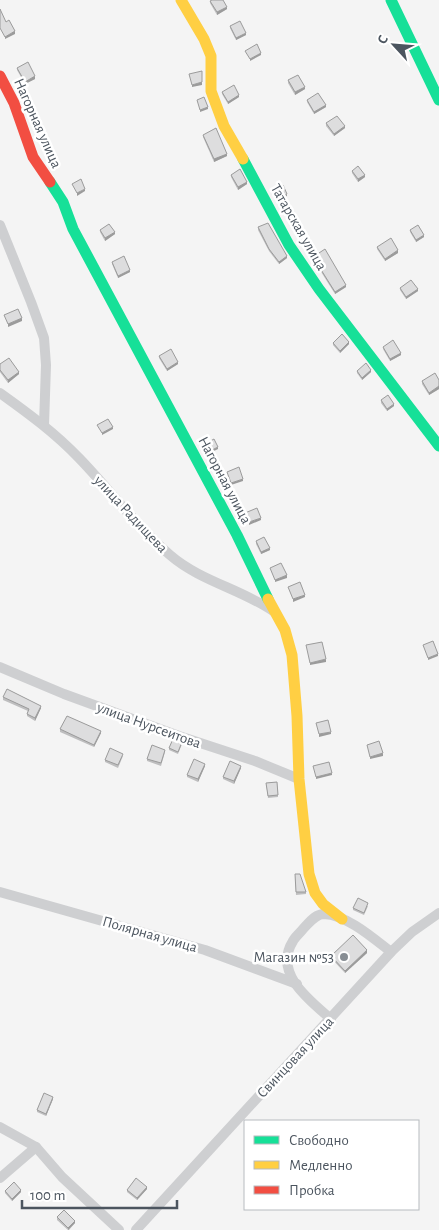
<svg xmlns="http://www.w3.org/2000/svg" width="439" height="1230" viewBox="0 0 439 1230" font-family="'Alegreya Sans',sans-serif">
<rect width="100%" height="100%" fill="#f4f4f4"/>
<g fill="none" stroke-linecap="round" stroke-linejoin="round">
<g stroke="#cecfd1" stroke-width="10">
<path d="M0 225 31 302 44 338 46 365 44 425"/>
<path d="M0 393C28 413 55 433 79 458 110 490 136 526 170 555 200 581 241 589 273 611"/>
<path d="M0 667 64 694 179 736 255 761 299 779"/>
<path d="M0 892 205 950 297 984"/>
<path d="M331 1019C309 1000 273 973 293 941 295 937 300 933 303 929 309 923 315 914 324 914 347 915 373 938 391 952"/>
<path d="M0 1127 36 1147 62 1177 119 1230"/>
<path d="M0 1178 36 1147"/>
<path d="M136 1230 391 952 412 932 439 913"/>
</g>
<g stroke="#16e098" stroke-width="11">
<path d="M391 0 439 100"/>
<path d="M243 159 289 245 319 289 439 446"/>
<path d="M50 182 63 202 73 229 237 535 268 599"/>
</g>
<g stroke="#ffcf43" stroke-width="11">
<path d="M181 0 204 39 211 56V91L224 126 243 159"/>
<path d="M268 599 285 630 292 655 297 716 299 779 309 874 315 893 323 904 342 919"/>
</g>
<path stroke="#f24e42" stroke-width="11" d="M0 76 14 103 33 157 50 182"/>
</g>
<g fill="#bebebf">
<path d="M210 1 227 9 217 15 210 3Z"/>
<path d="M230 26 246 35 236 40 230 28Z"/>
<path d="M17 68 35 79 25 84 17 70Z"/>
<path d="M288 80 305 89 295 95 288 83Z"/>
<path d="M222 92 239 97 228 104 222 94Z"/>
<path d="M307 100 326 107 314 114 307 102Z"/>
<path d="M326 123 345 128 334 136 326 126Z"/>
<path d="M203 135 227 156 214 162 203 137Z"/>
<path d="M352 171 365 177 358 182 352 173Z"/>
<path d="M231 175 247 184 238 190 231 177Z"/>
<path d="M258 227 287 258 279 264 269 251 258 230Z"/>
<path d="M100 230 115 234 105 241 100 232Z"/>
<path d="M410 230 424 237 416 242 410 232Z"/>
<path d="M377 247 398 253 385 261 377 249Z"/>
<path d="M313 257 346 287 335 294 313 259Z"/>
<path d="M112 262 130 272 118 278 112 264Z"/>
<path d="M400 288 418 291 406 299 400 290Z"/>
<path d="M333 343 349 344 340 353 333 345Z"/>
<path d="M383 347 401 355 390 361 383 349Z"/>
<path d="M159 356 178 364 167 371 159 358Z"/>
<path d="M0 364 19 374 8 383 0 372Z"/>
<path d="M357 371 371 372 362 380 357 373Z"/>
<path d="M439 380V389L429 395 422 384V381Z"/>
<path d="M381 400 394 406 387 411 381 403Z"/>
<path d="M256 541 270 550 261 554 256 544Z"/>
<path d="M3 697 41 708 35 721 27 716V714L28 711 3 700Z"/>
<path d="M60 729 101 733 94 747 60 732Z"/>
<path d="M182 744 178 754 169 750V748Z"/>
<path d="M165 752 161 766 147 761V759Z"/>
<path d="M123 756 118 768 105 762V760Z"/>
<path d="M205 766 198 782 187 777V775Z"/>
<path d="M241 768 234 784 223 779V777Z"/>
<path d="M277 782 278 797 268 798 266 783Z"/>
<path d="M295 874 306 892V894L296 895Z"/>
<path d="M368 906 364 915 353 910V908Z"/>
<path d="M367 953 345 973 331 958V956Z"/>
<path d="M53 1099 46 1116 37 1112V1110Z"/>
<path d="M147 1189 137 1200 127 1192V1190Z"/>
<path d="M5 1191 21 1192 12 1201 5 1193Z"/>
<path d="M57 1217 75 1223 69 1230H68L57 1220Z"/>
</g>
<g fill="#9b9b9b">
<path d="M227 7V9L217 15V12Z"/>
<path d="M15 31V34L5 39V37Z"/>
<path d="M246 33V35L236 40V38Z"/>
<path d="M261 53V55L250 61V59Z"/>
<path d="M35 76V79L25 84V82Z"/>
<path d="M202 82V85L192 87V85Z"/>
<path d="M305 87V89L295 95V92Z"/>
<path d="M239 95V97L228 104V102Z"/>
<path d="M326 105V107L314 114V112Z"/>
<path d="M208 107V109L200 112V110Z"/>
<path d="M345 126V128L334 136V134Z"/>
<path d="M227 154V156L214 162V159Z"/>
<path d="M365 175V177L358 182V179Z"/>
<path d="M247 182V184L238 190V187Z"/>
<path d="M85 189V191L77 196V193Z"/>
<path d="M287 194V196L277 202V199Z"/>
<path d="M115 232V234L105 241V238Z"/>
<path d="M424 235V237L416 242V240Z"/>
<path d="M398 250V253L385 261V259Z"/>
<path d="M287 256V258L279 264V262Z"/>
<path d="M130 270V272L118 278V276Z"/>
<path d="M346 285V287L335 294V292Z"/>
<path d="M418 289V291L406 299V297Z"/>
<path d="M22 318V321L8 327V324Z"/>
<path d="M349 342V344L340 353V351Z"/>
<path d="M401 353V355L390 361V359Z"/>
<path d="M178 362V364L167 371V369Z"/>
<path d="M371 370V372L362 380V378Z"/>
<path d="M19 372V374L8 383V380Z"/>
<path d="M439 386V389L429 395V393Z"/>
<path d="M394 404V406L387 411V409Z"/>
<path d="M113 427V429L102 435V433Z"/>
<path d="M218 447V449L206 455V453Z"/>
<path d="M243 479V481L231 485V483Z"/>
<path d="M261 518V520L249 525V522Z"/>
<path d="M270 548V550L261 554V552Z"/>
<path d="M287 575V578L275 582V580Z"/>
<path d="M305 595V597L293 602V599Z"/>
<path d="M438 654V656L428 660V658Z"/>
<path d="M326 659V662L310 665V663Z"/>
<path d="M41 706V708L35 721V718Z"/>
<path d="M101 731V733L94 747V745Z"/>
<path d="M331 732V734L319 737V734Z"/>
<path d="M383 753V756L370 759V757Z"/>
<path d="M205 764V766L198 782V779Z"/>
<path d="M241 766V768L234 784V781Z"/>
<path d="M332 773V775L316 779V777Z"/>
<path d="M367 950V953L345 973V971Z"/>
<path d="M53 1097V1099L46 1116V1114Z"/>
<path d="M147 1187V1189L137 1200V1198Z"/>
<path d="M21 1190V1192L12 1201V1199Z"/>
<path d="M75 1221V1223L68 1230V1228Z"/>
</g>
<g fill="#ddddde" stroke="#9b9b9b">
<path d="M212 0H223L227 7 217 12 210 1Z"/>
<path d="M0 9 6 22 9 20 15 31 5 37 0 28Z"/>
<path d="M240 21 246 33 236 38 230 26Z"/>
<path d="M257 44 261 53 250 59 245 51Z"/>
<path d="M28 62 35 76 25 82 17 68Z"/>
<path d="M202 71V82L192 85 189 74Z"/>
<path d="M298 75 305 87 295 92 288 80Z"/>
<path d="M234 85 239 95 228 102 222 92Z"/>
<path d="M318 93 326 105 314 112 307 100Z"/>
<path d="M204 97 208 107 200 110 197 100Z"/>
<path d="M337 116 345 126 334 134 326 123Z"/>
<path d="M216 128 227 154 214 159 203 135Z"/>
<path d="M358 166 365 175 358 179 352 171Z"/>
<path d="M240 169 247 182 238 187 231 175Z"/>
<path d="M81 179 85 189 77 193 72 184Z"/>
<path d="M283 185 287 194 277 199 272 190Z"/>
<path d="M268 223 287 256 279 262 269 249 258 227Z"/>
<path d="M109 224 115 232 105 238 100 230Z"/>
<path d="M418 225 424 235 416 240 410 230Z"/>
<path d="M391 238 398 250 385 259 377 247Z"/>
<path d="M325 249 346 285 335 292 313 257Z"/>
<path d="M124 256 130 270 118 276 112 262Z"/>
<path d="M411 280 418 289 406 297 400 288Z"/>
<path d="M18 309 22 318 8 324 4 315Z"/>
<path d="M342 334 349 342 340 351 333 343Z"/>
<path d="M393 340 401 353 390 359 383 347Z"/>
<path d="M171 349 178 362 167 369 159 356Z"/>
<path d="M9 358 19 372 8 380 0 370V364Z"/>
<path d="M366 363 371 370 362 378 357 371Z"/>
<path d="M435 373 439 380V386L429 393 422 381Z"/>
<path d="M388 395 394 404 387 409 381 400Z"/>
<path d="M108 419 113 427 102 433 97 425Z"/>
<path d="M214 439 218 447 206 453 203 445Z"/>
<path d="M239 467 243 479 231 483 227 472Z"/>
<path d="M257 508 261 518 249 522 245 513Z"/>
<path d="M264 537 270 548 261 552 256 541Z"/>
<path d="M281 563 287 575 275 580 270 568Z"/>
<path d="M300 582 305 595 293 599 288 587Z"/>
<path d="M433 641 438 654 428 658 423 645Z"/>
<path d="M322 642 326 659 310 663 306 645Z"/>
<path d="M7 689 41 706 35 718 27 714 29 709 3 697Z"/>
<path d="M67 716 101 731 94 745 60 729Z"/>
<path d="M328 720 331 732 319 734 316 723Z"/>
<path d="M173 739 182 742 178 752 169 748Z"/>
<path d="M379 741 383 753 370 757 367 745Z"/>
<path d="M152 745 165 750 161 763 147 759Z"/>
<path d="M110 748 123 754 118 765 105 760Z"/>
<path d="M194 759 205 764 198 779 187 775Z"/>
<path d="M230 761 241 766 234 781 223 777Z"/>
<path d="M329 762 332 773 316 777 313 766Z"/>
<path d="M277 782 278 795 268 796 266 783Z"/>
<path d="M295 874H300L306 892H296Z"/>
<path d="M358 898 368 903 364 913 353 908Z"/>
<path d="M353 935 367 950 345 971 331 956Z"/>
<path d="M44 1093 53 1097 46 1114 37 1110Z"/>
<path d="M136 1178 147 1187 137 1198 127 1190Z"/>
<path d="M14 1182 21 1190 12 1199 5 1191Z"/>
<path d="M64 1210 75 1221 68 1228 57 1217Z"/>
</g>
<circle fill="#878d93" stroke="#fff" stroke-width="2" cx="344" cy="957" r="5"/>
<g text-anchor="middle" stroke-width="5" stroke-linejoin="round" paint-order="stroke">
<g font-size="15" fill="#4c555f" stroke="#fff">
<text transform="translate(38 123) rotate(66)" y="5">Нагорная улица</text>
<text transform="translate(299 227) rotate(60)" y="5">Татарская улица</text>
<text transform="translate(225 480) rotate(62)" y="5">Нагорная улица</text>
<text transform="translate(131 514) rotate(47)" y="5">улица Радищева</text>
<text transform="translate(149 725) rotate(20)" y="5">улица Нурсеитова</text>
<text transform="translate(150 934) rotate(16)" y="5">Полярная улица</text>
<text transform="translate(295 1057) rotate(-47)" y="5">Свинцовая улица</text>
</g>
<g font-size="15" fill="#4c555f" stroke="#fff" text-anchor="end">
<text x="334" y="962">Магазин №53</text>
</g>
</g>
<rect x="244" y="1120" width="175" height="90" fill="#ffffff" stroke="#b7bbbf"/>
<rect x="254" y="1136" width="25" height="8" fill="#16e098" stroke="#b7bbbf"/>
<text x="289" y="1145" font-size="15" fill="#4c555f">Свободно</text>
<rect x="254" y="1161" width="25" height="8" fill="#ffcf43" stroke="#b7bbbf"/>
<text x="289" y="1170" font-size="15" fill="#4c555f">Медленно</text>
<rect x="254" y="1186" width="25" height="8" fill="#f24e42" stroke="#b7bbbf"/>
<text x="289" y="1195" font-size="15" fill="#4c555f">Пробка</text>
<g transform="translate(394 45) rotate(296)" stroke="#ffffff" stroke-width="4" paint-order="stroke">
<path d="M0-4L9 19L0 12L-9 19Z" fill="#4c555f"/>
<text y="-8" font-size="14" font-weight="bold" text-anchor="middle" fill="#4c555f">С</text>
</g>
<path d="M22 1200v8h155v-8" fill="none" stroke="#4c555f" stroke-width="2.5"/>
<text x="30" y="1200" font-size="15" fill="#4c555f" stroke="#ffffff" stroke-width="4" paint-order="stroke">100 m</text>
</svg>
